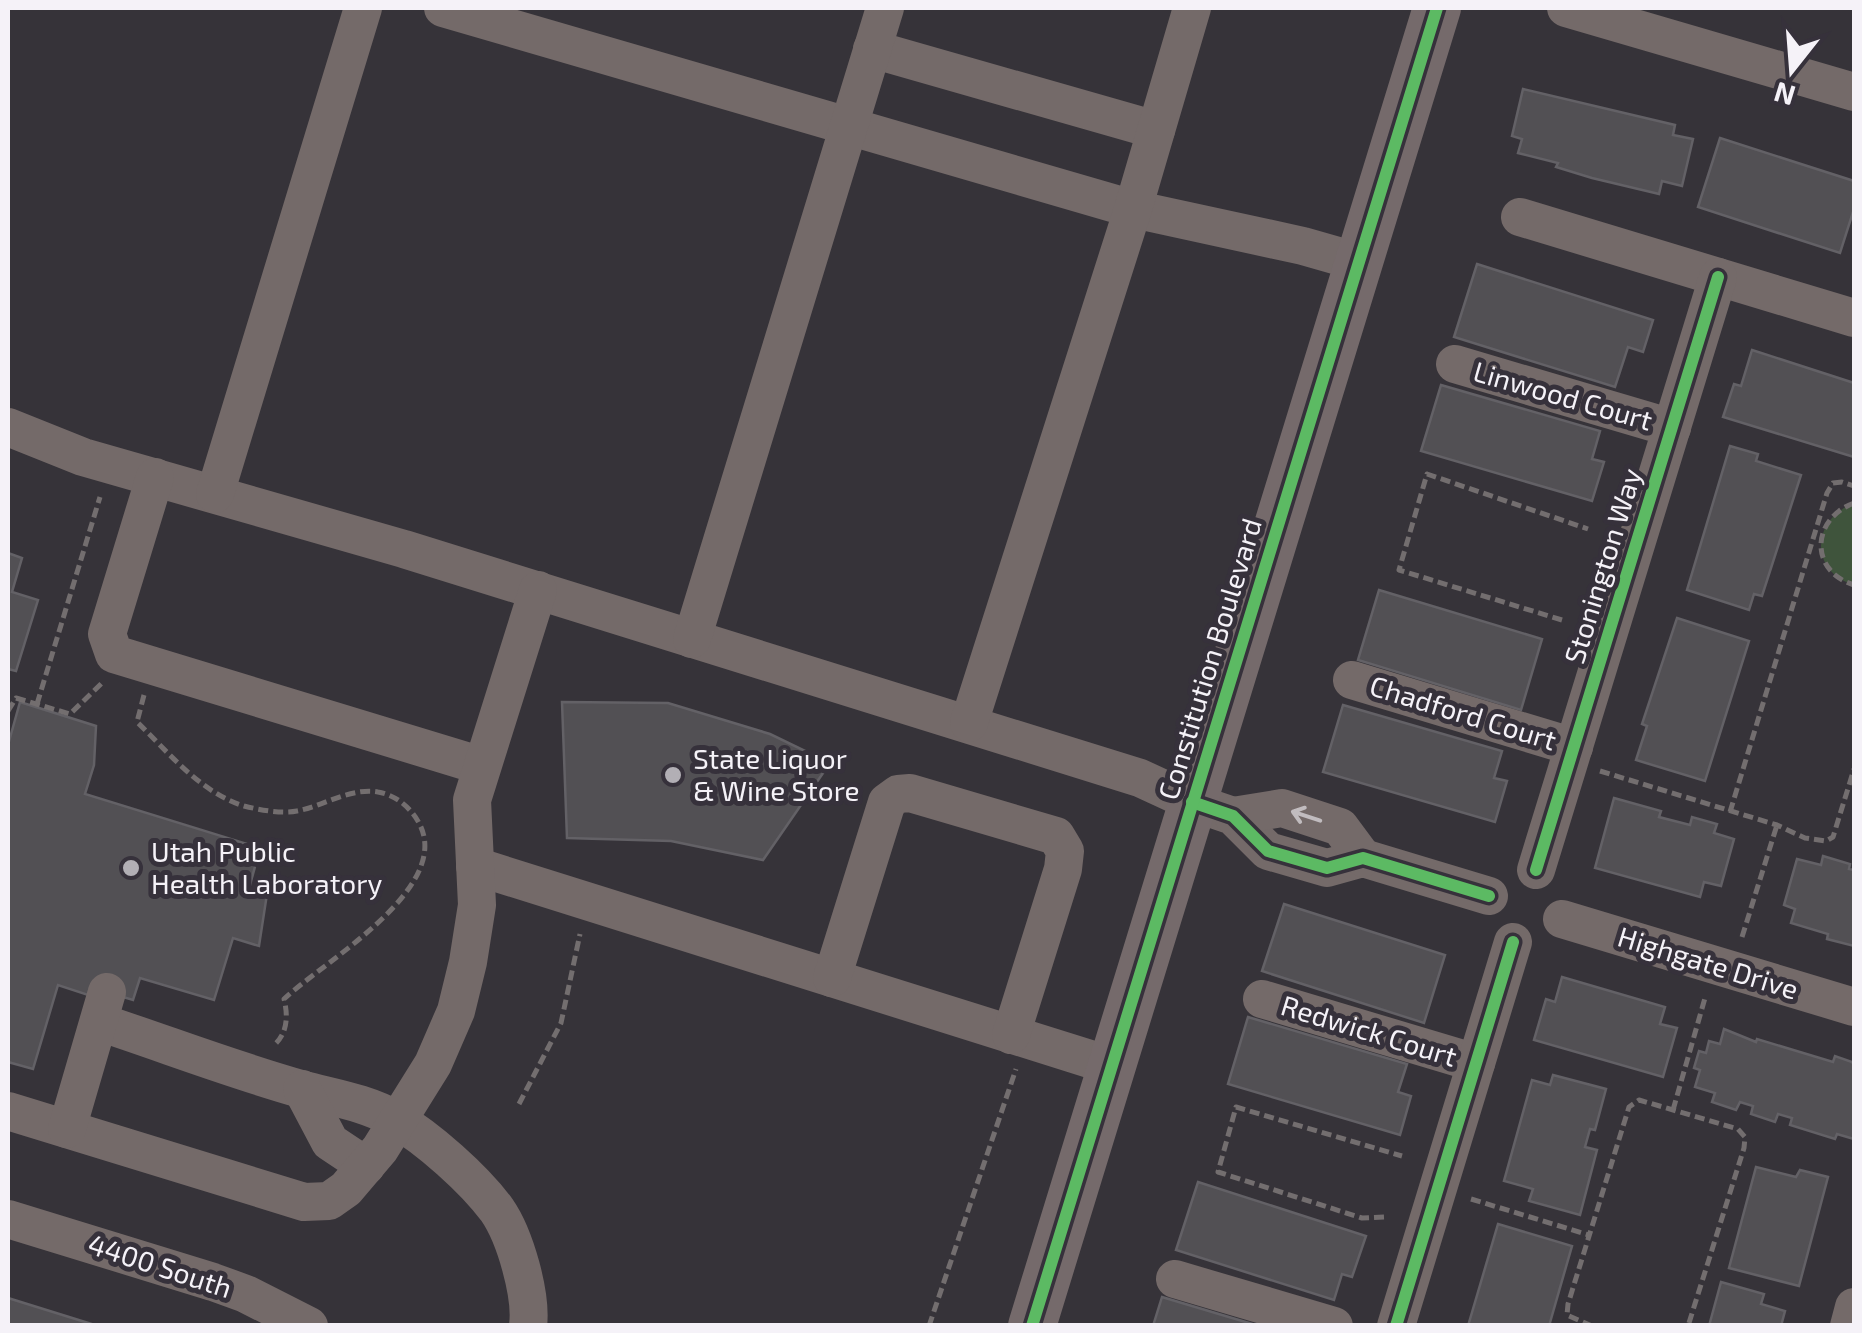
<svg xmlns="http://www.w3.org/2000/svg" width="1862" height="1333" viewBox="0 0 1862 1333" font-family="'Exo 2',sans-serif">
<rect width="100%" height="100%" fill="#363339"/>
<path fill="#3f543c" d="M1854 503V585C1809 571 1811 520 1854 503Z"/>
<g fill="#525054" stroke="#636166" stroke-width="2.5">
<path d="M1523 89 1675 125 1673 135 1693 139 1682 186 1662 181 1659 194 1592 178 1556 167 1558 163 1518 153 1522 139 1512 136Z"/>
<path d="M1720 138 1854 181V209L1840 253 1698 207Z"/>
<path d="M1477 264 1653 320 1643 352 1628 347 1615 387 1454 337Z"/>
<path d="M1752 350 1854 383V457L1723 417 1734 384 1741 386Z"/>
<path d="M1441 385 1600 431 1592 459 1604 462 1592 501 1421 451Z"/>
<path d="M1730 446 1758 454 1756 461 1801 475 1762 596 1754 594 1749 610 1687 590Z"/>
<path d="M8 553 22 558 12 592 38 600 16 671 8 669Z"/>
<path d="M1379 590 1542 639 1521 710 1358 660Z"/>
<path d="M1677 618 1749 641 1705 781 1636 760 1647 726 1642 724Z"/>
<path d="M20 702 96 726 94 765 85 794 260 848 249 889 267 894 259 946 233 938 214 1000 140 978 133 1000 90 987 88 995 58 985 33 1069 8 1062V745Z"/>
<path d="M562 702 668 703 770 734 830 763 763 860 671 841 567 838Z"/>
<path d="M1343 705 1502 751 1494 778 1507 781 1495 822 1323 772Z"/>
<path d="M1614 798 1661 811 1659 817 1690 825 1692 817 1717 824 1714 833 1734 839 1721 886 1704 882 1700 897 1595 868Z"/>
<path d="M1823 856 1850 864 1849 869 1854 870V946L1827 939 1828 934 1791 923 1795 909 1784 905 1797 859 1821 865Z"/>
<path d="M1284 904 1445 955 1424 1023 1262 971Z"/>
<path d="M1562 977 1665 1007 1660 1024 1677 1028 1663 1077 1534 1040 1546 999 1555 1002Z"/>
<path d="M1248 1017 1407 1064 1398 1092 1411 1096 1400 1135 1228 1084Z"/>
<path d="M1724 1029 1756 1042 1757 1039 1833 1062 1835 1056 1852 1062 1854 1065V1139L1837 1134 1835 1139 1790 1125 1792 1118 1778 1114 1775 1122 1751 1114 1753 1106 1740 1102 1736 1110 1712 1102 1715 1093 1695 1087 1700 1070 1694 1068 1699 1051 1706 1053 1709 1041 1720 1044Z"/>
<path d="M1553 1075 1606 1089 1595 1130 1590 1129 1585 1147 1597 1150 1580 1215 1529 1201 1533 1189 1504 1181 1532 1080 1550 1085Z"/>
<path d="M1756 1167 1796 1177 1800 1170 1828 1177 1799 1286 1729 1268Z"/>
<path d="M1198 1182 1366 1236 1352 1277 1342 1274 1334 1300 1176 1250Z"/>
<path d="M1498 1224 1572 1246 1549 1326H1468Z"/>
<path d="M1721 1282 1764 1294 1761 1304 1785 1311 1781 1326H1709Z"/>
<path d="M1162 1297 1259 1326H1153Z"/>
<path d="M8 1298 98 1326H8Z"/>
</g>
<g fill="none" stroke-linecap="round" stroke-linejoin="round">
<g stroke="#736e6f" stroke-width="5" stroke-dasharray="10 5" stroke-linecap="butt">
<path d="M1854 503C1811 519 1809 571 1854 585"/>
<path d="M1562 620 1399 570 1427 474 1588 529"/>
<path d="M144 695 137 722C168 752 201 793 244 806 260 810 281 814 297 811 323 806 352 787 378 792 396 795 411 808 419 823 454 888 323 962 284 999 288 1015 288 1033 274 1045"/>
<path d="M37 704 100 497"/>
<path d="M8 711 16 698 70 714 102 683"/>
<path d="M1600 771 1777 825 1805 838 1826 841 1833 837 1854 769"/>
<path d="M1730 812 1827 493 1833 483 1842 482 1854 486"/>
<path d="M1742 937 1777 825"/>
<path d="M519 1104 561 1023 580 934"/>
<path d="M1673 1110 1705 998"/>
<path d="M1471 1199 1589 1235"/>
<path d="M1384 1217 1362 1218 1218 1172 1236 1107 1402 1156"/>
<path d="M929 1326 1016 1069"/>
<path d="M1592 1326 1567 1315 1568 1304 1629 1107 1639 1100 1738 1129 1745 1137 1744 1148 1688 1326"/>
</g>
<g stroke="#746a69" stroke-width="38">
<path d="M443 8 1133 209 1303 246 1359 262"/>
<path d="M1566 8 1854 92"/>
<path d="M872 49 1156 130"/>
<path d="M1520 217 1854 318"/>
<path d="M1455 364 1672 428"/>
<path d="M8 427 83 457 404 549 1140 778 1192 802 1233 816 1268 851 1327 868 1363 858 1489 896"/>
<path d="M155 477 107 634 114 654 482 766"/>
<path d="M215 494 363 8"/>
<path d="M692 639 885 8"/>
<path d="M1352 680 1574 747"/>
<path d="M969 723 1133 209 1192 8"/>
<path d="M1233 816 1282 808 1340 827 1363 858"/>
<path d="M475 866 1112 1066"/>
<path d="M1536 870 1718 277"/>
<path d="M1562 919 1854 1007"/>
<path d="M832 978 887 802 898 794 910 793 1056 836 1065 851 1063 869 1011 1035"/>
<path d="M1262 999 1476 1063"/>
<path d="M99 1022C166 1044 233 1070 301 1089 334 1098 364 1102 395 1119 428 1138 474 1179 497 1210 515 1236 532 1295 528 1326"/>
<path d="M302 1089 330 1142 366 1166"/>
<path d="M8 1111 304 1202 329 1201 346 1189 380 1149 433 1064 456 1011 468 962 477 905 472 800 538 590"/>
<path d="M67 1129 107 992"/>
<path d="M8 1219 213 1282 246 1294 309 1326"/>
<path d="M1175 1279 1334 1326"/>
<path d="M1396 1326 1513 942"/>
<path d="M1849 1326 1854 1307"/>
</g>
<path stroke="#756a6b" stroke-width="48" d="M1032 1326 1437 8"/>
<g stroke="#36313b" stroke-width="19">
<g id="cycleway">
<path d="M1192 802 1233 816 1268 851 1327 868 1363 858 1489 896"/>
<path d="M1536 870 1718 277"/>
<path d="M1032 1326 1437 8"/>
<path d="M1396 1326 1513 942"/>
</g>
</g>
<use href="#cycleway" stroke="#5cba63" stroke-width="12"/>
</g>
<defs><path id="oneway-shaft" d="M-6 0H5M1.5-3L5.5 0L1.5 3" fill="none" stroke-width="1.6" stroke-linecap="round" stroke-linejoin="round" transform="scale(2.5)"/></defs>
<use stroke="#c1bcbf" href="#oneway-shaft" transform="translate(1306 816) rotate(-162)"/>
<g fill="#b2afb5" stroke="#36313b" stroke-width="4">
<circle cx="673" cy="775" r="10"/>
<circle cx="131" cy="868" r="10"/>
</g>
<g text-anchor="middle" stroke-width="10" stroke-linejoin="round" paint-order="stroke">
<g font-size="28" fill="#f5f2f8" stroke="#36313b">
<text transform="translate(1563 396) rotate(16)" y="10">Linwood Court</text>
<text transform="translate(1603 566) rotate(-73)" y="10">Stonington Way</text>
<text transform="translate(1210 659) rotate(-73)" y="10">Constitution Boulevard</text>
<text transform="translate(1463 713) rotate(17)" y="10">Chadford Court</text>
<text transform="translate(1708 963) rotate(17)" y="10">Highgate Drive</text>
<text transform="translate(1369 1031) rotate(17)" y="10">Redwick Court</text>
<text transform="translate(160 1266) rotate(18)" y="10">4400 South</text>
</g>
<g font-size="28" fill="#f5f2f8" stroke="#36313b" text-anchor="start">
<text x="693" y="769">State Liquor<tspan x="693" dy="32">&amp; Wine Store</tspan></text>
<text x="151" y="862">Utah Public<tspan x="151" dy="32">Health Laboratory</tspan></text>
</g>
</g>
<rect width="1862" height="1333" fill="none" stroke="#f5f2f8" stroke-width="20"/>
<g transform="translate(1792 70) rotate(197)" stroke="#36313b" stroke-width="8" paint-order="stroke">
<path d="M0-8L18 38L0 25L-18 38Z" fill="#f5f2f8"/>
<text y="-15" font-size="28" font-weight="bold" text-anchor="middle" fill="#f5f2f8">N</text>
</g>
</svg>
